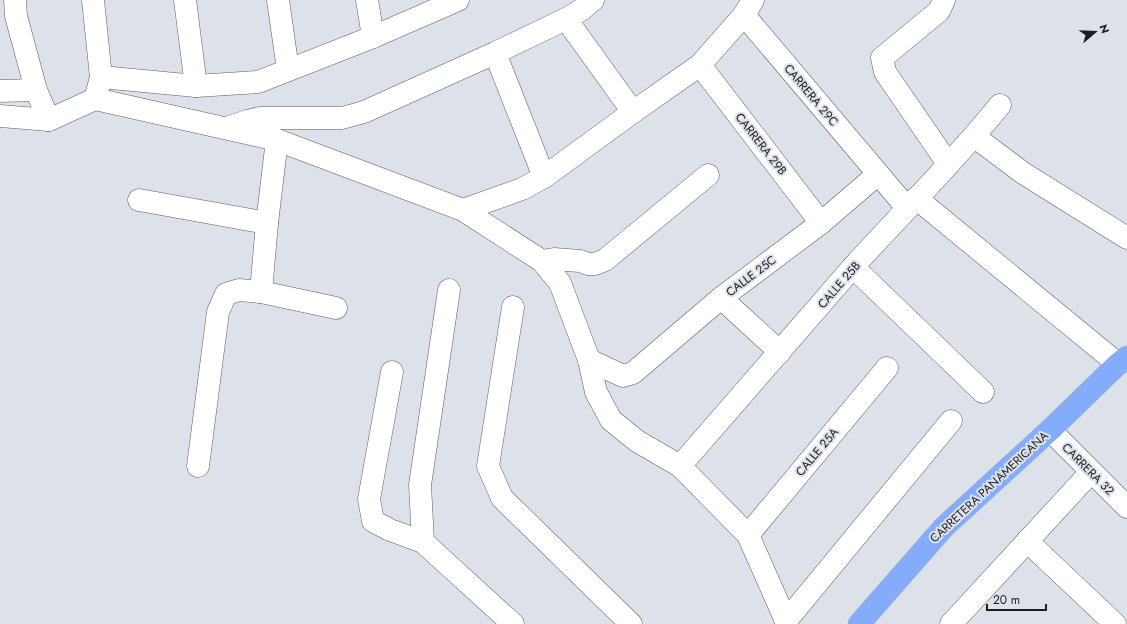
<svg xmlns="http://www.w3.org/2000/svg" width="1127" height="624" viewBox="0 0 1127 624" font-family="Jost,sans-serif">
<rect width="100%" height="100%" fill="#dde1e9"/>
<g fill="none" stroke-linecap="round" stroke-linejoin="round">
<g stroke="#5a5d64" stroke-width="23">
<g id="minor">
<path d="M15 0 16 16 36 90 49 120"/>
<path d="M93 0 101 77 97 92"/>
<path d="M185 0 196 86"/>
<path d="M278 0 288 70"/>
<path d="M367 0 373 37"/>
<path d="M944 0 939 11 882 58 885 72 931 139 948 164"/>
<path d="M744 15 907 208"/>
<path d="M566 19 633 112"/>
<path d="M495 53 544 177"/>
<path d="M700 65 821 223"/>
<path d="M101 77 196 86 258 82 373 37 458 0"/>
<path d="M0 91 36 90"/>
<path d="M0 116 49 120 95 99 277 140 463 210 542 261 560 283 589 360 596 392 611 420 637 441 680 466 748 535 786 621V624"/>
<path d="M227 128 247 121 260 118H342L364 112 495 53 566 19 581 10 593 0"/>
<path d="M975 137 1023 173 1127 238"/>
<path d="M916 198 1118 364"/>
<path d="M139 200 267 223"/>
<path d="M463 210 522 189 544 177 633 112 700 65 744 15 753 0"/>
<path d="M542 261 554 259 580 261 588 264H595L605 260 708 175"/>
<path d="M853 267 983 392"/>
<path d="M449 290 420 485 423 542 513 624"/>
<path d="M261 292 267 223 277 140"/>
<path d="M721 298 780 352"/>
<path d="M513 307 488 466 502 498 631 624"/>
<path d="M589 360 623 376 633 373 721 298 821 223 878 174"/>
<path d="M392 372 369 499 373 521 390 530 423 542"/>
<path d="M1050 430 1127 507"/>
<path d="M198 466 218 312 226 294 239 290 261 292 336 308"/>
<path d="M680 466C738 400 795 333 853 267 902 213 954 162 1000 105"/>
<path d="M748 535 887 368"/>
<path d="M1027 541 1115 624"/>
<path d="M786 621 951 421"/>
<path d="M951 624 1091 472"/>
</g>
</g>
<g stroke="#bfc0c1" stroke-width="23">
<path id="highway" d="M859 624 944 527 1050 430 1118 364 1127 357"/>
</g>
<use href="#minor" stroke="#fff" stroke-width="22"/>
<use href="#highway" stroke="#85acfb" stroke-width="22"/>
</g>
<g text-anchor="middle" stroke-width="4" stroke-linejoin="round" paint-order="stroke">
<g font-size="12" fill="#1b1d20" stroke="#dde1e9">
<text transform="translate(811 95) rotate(50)" y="4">CARRERA 29C</text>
<text transform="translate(761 144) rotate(52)" y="4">CARRERA 29B</text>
<text transform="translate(751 276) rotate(-37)" y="4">CALLE 25C</text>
<text transform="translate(839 285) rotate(-49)" y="4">CALLE 25B</text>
<text transform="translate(817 452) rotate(-50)" y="4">CALLE 25A</text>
<text transform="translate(1088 469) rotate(45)" y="4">CARRERA 32</text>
<text transform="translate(989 487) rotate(-43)" y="4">CARRETERA PANAMERICANA</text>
</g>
</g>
<g transform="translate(1095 32) rotate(71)" stroke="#dde1e9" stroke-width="3" paint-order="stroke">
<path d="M0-3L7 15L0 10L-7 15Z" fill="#1b1d20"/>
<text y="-6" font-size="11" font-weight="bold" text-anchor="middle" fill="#1b1d20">N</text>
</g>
<path d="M987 604v6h59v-6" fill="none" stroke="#1b1d20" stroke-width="2"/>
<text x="993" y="604" font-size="12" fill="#1b1d20" stroke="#dde1e9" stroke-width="3" paint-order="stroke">20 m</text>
</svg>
